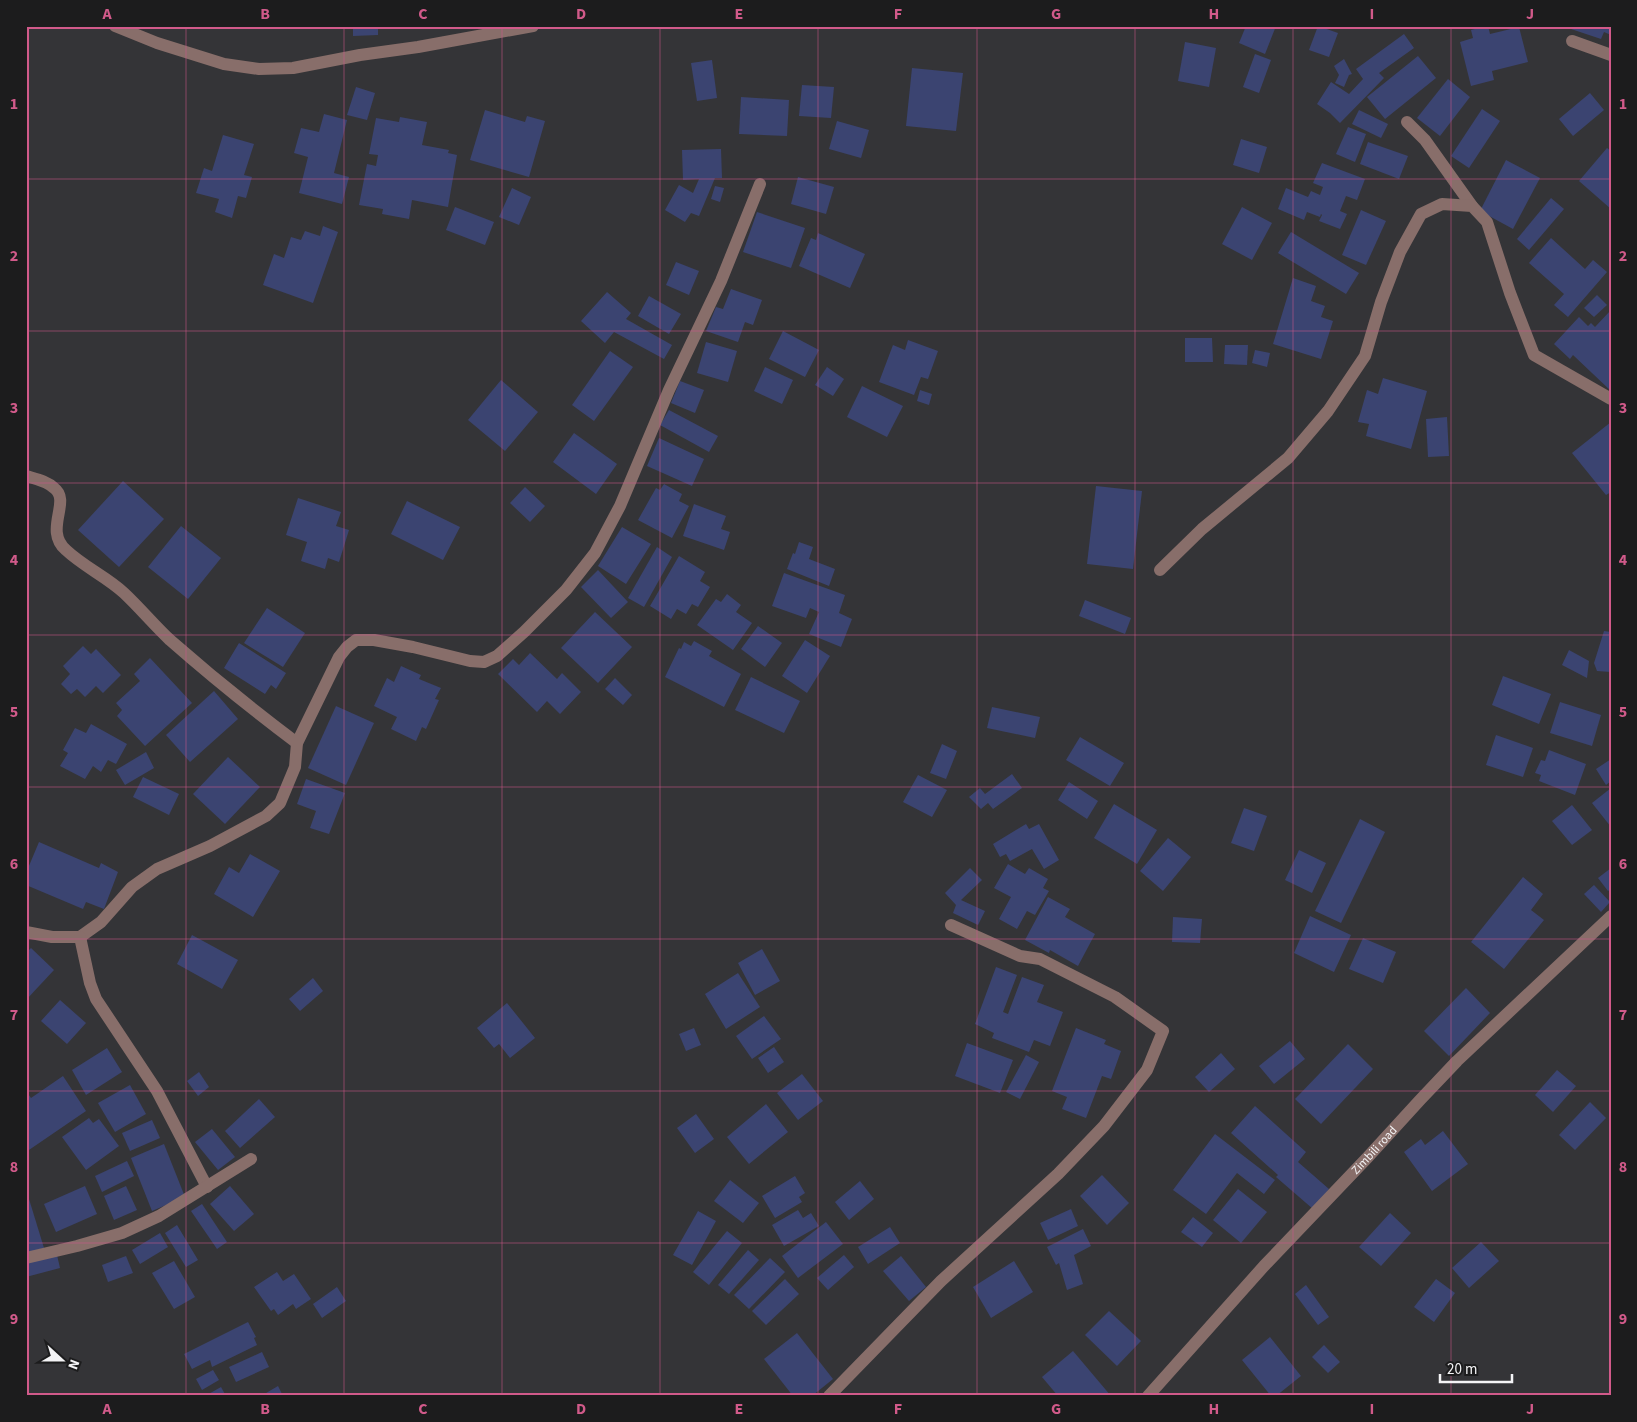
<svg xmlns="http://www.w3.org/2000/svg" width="1637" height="1422" viewBox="0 0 1637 1422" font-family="'Source Sans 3',sans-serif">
<rect width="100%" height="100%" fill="#343437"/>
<g fill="#3b4471">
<path d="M353 26H378V35L353 36Z"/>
<path d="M1246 26H1276L1265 54 1239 43Z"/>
<path d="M1318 26 1338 33 1329 57 1309 50Z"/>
<path d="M1486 26H1488L1490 34 1519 27 1528 62 1492 71 1494 80 1471 86 1460 42 1473 38 1471 30Z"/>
<path d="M1611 26V35L1604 32 1601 39 1565 27Z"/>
<path d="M1404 34 1414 48 1379 73 1384 78 1340 123 1330 113 1317 104 1331 82 1349 94 1363 79 1356 69Z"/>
<path d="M1185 42 1216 48 1209 87 1178 81Z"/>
<path d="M1255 54 1271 60 1259 93 1243 87Z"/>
<path d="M1418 56 1436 78 1385 119 1367 97Z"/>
<path d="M1344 59 1352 74 1349 75 1344 87 1335 83 1339 75 1334 66Z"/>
<path d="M712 60 717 98 697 101 691 63Z"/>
<path d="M912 68 963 73 956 131 906 126Z"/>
<path d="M1448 79 1470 97 1440 136 1417 118Z"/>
<path d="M802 85 834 87 831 118 799 116Z"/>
<path d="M356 87 375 93 367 120 347 115Z"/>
<path d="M1590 93 1604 110 1573 136 1559 119Z"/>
<path d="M741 97 789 100 787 136 739 134Z"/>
<path d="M1482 109 1500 121 1469 168 1451 156Z"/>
<path d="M485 110 525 122 527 116 545 121 529 177 470 160Z"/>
<path d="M1359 110 1388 124 1381 138 1352 124Z"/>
<path d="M324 114 347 120 334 173 349 177 342 204 299 193 308 157 294 153 301 128 319 132Z"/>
<path d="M400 117 427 122 422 145 449 150 448 153 457 155 448 207 412 200 409 219 382 214 383 209 359 205 367 164 376 166 378 155 369 154 376 118 399 122Z"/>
<path d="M837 121 869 130 861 158 829 149Z"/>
<path d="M1348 127 1366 134 1355 162 1336 154Z"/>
<path d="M223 135 254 144 244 175 252 177 246 198 238 196 232 218 215 212 219 199 196 193 204 168 212 171Z"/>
<path d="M1241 139 1267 147 1259 173 1233 165Z"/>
<path d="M1368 142 1408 156 1399 179 1360 164Z"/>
<path d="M1607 148 1611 151V209L1579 181Z"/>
<path d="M721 149 722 178H715L699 216 691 213 685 222 665 210 679 185 693 193 699 179 683 180 682 150Z"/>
<path d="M1506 160 1540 178 1513 229 1480 211Z"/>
<path d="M1322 163 1365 179 1357 200 1346 196 1340 211 1347 214 1340 229 1319 221 1322 215 1321 214 1320 217 1307 212 1304 220 1278 209 1286 188 1308 197 1311 191 1320 195 1323 187 1313 183Z"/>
<path d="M798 177 834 187 826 214 791 204Z"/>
<path d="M715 186 724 188 720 202 711 199Z"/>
<path d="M512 188 531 197 519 225 499 217Z"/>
<path d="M1551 198 1564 209 1529 250 1517 239Z"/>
<path d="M455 207 494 222 485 245 446 230Z"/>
<path d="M1242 207 1272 223 1252 260 1222 244Z"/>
<path d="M1361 210 1386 221 1366 265 1342 255Z"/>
<path d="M757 212 805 228 791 268 743 252Z"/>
<path d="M323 226 338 232 313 303 263 285 274 254 284 258 291 237 301 240 305 231 320 236Z"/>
<path d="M1291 232 1359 273 1346 294 1278 253Z"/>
<path d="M818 233 865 254 850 288 799 266 811 238 816 240Z"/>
<path d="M1551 238 1585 269 1593 260 1607 272 1568 317 1554 305 1564 294 1529 263Z"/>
<path d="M676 262 699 271 689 295 666 285Z"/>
<path d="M1293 278 1316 286 1311 301 1325 306 1321 317 1333 321 1321 359 1273 344Z"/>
<path d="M731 289 762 300 753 325 745 322 738 342 706 331 716 307 723 309Z"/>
<path d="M607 292 631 313 626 319 672 345 664 359 614 332 605 343 581 321Z"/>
<path d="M1597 295 1607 305 1594 317 1584 308Z"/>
<path d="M649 296 681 314 669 334 638 316Z"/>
<path d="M1611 310V391L1573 355 1570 359 1554 344 1579 317 1588 326 1591 323 1595 327Z"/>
<path d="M783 331 819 350 805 377 769 359Z"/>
<path d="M1185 338H1212L1213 362H1185Z"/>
<path d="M908 340 938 351 928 379 921 377 914 395 879 382 893 345 905 350Z"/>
<path d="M706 342 737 351 728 382 697 373Z"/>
<path d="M1225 345H1248L1247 365 1224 364Z"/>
<path d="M1255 350 1270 353 1267 367 1252 363Z"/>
<path d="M610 351 633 367 594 421 572 405Z"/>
<path d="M765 367 793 380 782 404 754 391Z"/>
<path d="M827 367 844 379 833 396 815 385Z"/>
<path d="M1383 378 1427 391 1411 449 1366 436 1369 424 1358 422 1367 390 1378 394Z"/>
<path d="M501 380 538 412 505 451 468 420Z"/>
<path d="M680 381 704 390 695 413 671 403Z"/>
<path d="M862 386 903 406 887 437 847 417Z"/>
<path d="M920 390 932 394 929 405 917 401Z"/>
<path d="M669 410 718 436 709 452 660 425Z"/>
<path d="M1447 417 1449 456 1428 457 1426 419Z"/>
<path d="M1611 422V492L1606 495 1572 453Z"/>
<path d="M574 433 617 464 596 494 553 462Z"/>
<path d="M659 438 704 459 692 486 647 466Z"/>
<path d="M123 481 164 519 119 567 78 530Z"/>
<path d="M664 484 682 494 679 501 689 506 672 538 638 520 656 488 660 490Z"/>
<path d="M1096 486 1142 491 1133 569 1087 564Z"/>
<path d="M525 487 545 506 530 522 510 503Z"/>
<path d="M298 498 341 512 336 526 349 530 339 562 328 558 325 569 301 561 307 542 286 535Z"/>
<path d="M407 501 460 527 443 560 391 534Z"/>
<path d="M694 504 726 516 721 529 730 532 724 550 683 536Z"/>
<path d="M181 526 221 558 188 599 148 567Z"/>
<path d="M622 527 651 544 626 584 598 566Z"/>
<path d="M799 542 813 547 809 559 835 569 829 586 787 569 793 553 795 554Z"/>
<path d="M657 547 672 557 644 607 628 598Z"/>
<path d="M679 556 705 572 700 581 710 587 698 607 692 604 686 614 677 609 671 619 650 606Z"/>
<path d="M598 570 628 602 611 618 581 587Z"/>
<path d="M784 573 845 595 839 613 852 619 841 647 809 634 819 612 810 608 806 618 772 606Z"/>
<path d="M727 594 741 605 736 612 752 623 733 650 697 625 716 599 721 602Z"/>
<path d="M1085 600 1131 618 1125 634 1079 616Z"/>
<path d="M267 608 305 633 283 667 244 643Z"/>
<path d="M595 612 632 647 598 683 561 648Z"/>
<path d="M758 626 782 643 765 667 741 649Z"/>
<path d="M1604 631 1611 632V672L1597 671 1594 663Z"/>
<path d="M805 640 830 656 807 693 782 676Z"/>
<path d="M694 641 712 651 709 656 741 674 724 707 665 677 679 648 681 649 684 642 691 646Z"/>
<path d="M239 643 286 673 276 689 271 685 265 694 224 668Z"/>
<path d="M83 646 91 654 96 649 121 675 103 693 96 686 85 697 77 689 71 694 61 684 70 674 63 666Z"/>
<path d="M1569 650 1589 661 1587 678 1562 665Z"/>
<path d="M530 653 557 679 562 673 581 692 560 714 547 701 537 712 498 674 513 659 519 665Z"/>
<path d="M150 658 192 703 145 746 117 716 122 710 116 703 140 681 134 674Z"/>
<path d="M401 666 421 675 419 679 441 688 435 699 439 700 426 729 422 727 416 741 391 729 397 717 374 706 387 678 394 682Z"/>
<path d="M1503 676 1551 694 1539 724 1492 705Z"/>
<path d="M751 677 800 701 784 733 735 710Z"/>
<path d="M615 678 632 695 623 705 605 689Z"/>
<path d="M214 691 238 719 190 762 166 735Z"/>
<path d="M1560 702 1601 715 1592 746 1550 733Z"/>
<path d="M336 706 374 723 346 785 308 768Z"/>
<path d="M992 707 1040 717 1035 738 987 728Z"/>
<path d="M91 724 127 744 116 764 108 760 101 772 93 766 85 779 60 766 68 753 63 750 75 728 86 733Z"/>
<path d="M1496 735 1533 748 1523 777 1486 765Z"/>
<path d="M1080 737 1124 763 1110 786 1066 760Z"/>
<path d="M942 744 957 751 946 779 930 773Z"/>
<path d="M1549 750 1586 764 1575 795 1539 781 1541 775 1535 773 1541 760 1545 761Z"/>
<path d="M146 752 154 768 125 785 116 770Z"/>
<path d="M228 757 260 787 225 824 193 794Z"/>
<path d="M1611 759V781L1606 785 1596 769Z"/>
<path d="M1012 774 1022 788 993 809 988 803 981 809 969 797 980 788 985 794Z"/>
<path d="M918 775 947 790 932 817 903 802Z"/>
<path d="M143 777 179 794 169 815 133 797Z"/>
<path d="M306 779 345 793 329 834 310 828 316 811 297 804Z"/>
<path d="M1069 782 1098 801 1087 819 1058 800Z"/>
<path d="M1611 788V827L1592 803Z"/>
<path d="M1114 804 1157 830 1137 864 1094 838Z"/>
<path d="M1572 805 1592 830 1572 845 1552 821Z"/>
<path d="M1244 808 1267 816 1254 851 1231 843Z"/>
<path d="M1360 819 1385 832 1341 923 1315 911Z"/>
<path d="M1026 824 1029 829 1039 824 1059 860 1044 869 1032 849 1010 861 1006 854 1000 857 993 844Z"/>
<path d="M1168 838 1191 857 1163 891 1140 871Z"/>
<path d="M39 842 99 868 101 863 118 872 104 909 86 902 83 909 26 885V873Z"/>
<path d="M1299 850 1326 863 1312 893 1285 880Z"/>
<path d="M250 854 280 871 253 917 214 894 229 867 239 873Z"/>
<path d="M1008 864 1025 874 1029 868 1048 879 1043 888 1049 891 1035 915 1027 911 1017 929 999 919 1011 897 994 888Z"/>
<path d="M970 868 982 880 961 900 985 911 978 925 953 913 956 905 945 893Z"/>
<path d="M1611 868V889L1608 891 1598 878Z"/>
<path d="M1523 877 1543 894 1531 910 1544 920 1504 969 1471 942Z"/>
<path d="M1594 885 1610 902 1601 912 1584 894Z"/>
<path d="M1048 897 1070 909 1065 917 1095 934 1078 966 1050 950 1049 953 1025 940Z"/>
<path d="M1310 916 1351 935 1334 972 1294 953Z"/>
<path d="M1173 917 1202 919 1200 943 1172 942Z"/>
<path d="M192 935 238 960 222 989 177 964Z"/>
<path d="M1363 938 1396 952 1383 983 1349 969Z"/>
<path d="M31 948 54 970 26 1000V953Z"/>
<path d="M762 949 780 981 755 995 738 963Z"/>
<path d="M996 967 1017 975 1003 1012 1008 1014 1022 977 1044 985 1037 1002 1063 1012 1050 1046 1034 1040 1029 1052 992 1038 994 1033 975 1024Z"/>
<path d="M738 973 760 1007 726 1029 705 994Z"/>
<path d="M313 978 323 991 300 1011 289 999Z"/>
<path d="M1466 988 1490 1013 1449 1056 1424 1031Z"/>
<path d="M60 1000 86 1023 67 1044 41 1021Z"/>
<path d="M507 1003 535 1038 510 1058 499 1044 494 1048 477 1028Z"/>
<path d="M764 1016 781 1039 752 1059 736 1036Z"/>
<path d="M694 1028 701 1045 686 1051 679 1034Z"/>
<path d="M1076 1028 1106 1040 1104 1044 1121 1051 1111 1079 1102 1076 1086 1118 1062 1109 1067 1097 1052 1091Z"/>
<path d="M1290 1041 1305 1059 1274 1084 1259 1066Z"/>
<path d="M967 1043 1013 1060 1000 1093 955 1076Z"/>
<path d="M1348 1044 1373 1069 1321 1124 1295 1099Z"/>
<path d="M774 1047 784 1062 768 1073 758 1058Z"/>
<path d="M107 1048 122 1072 86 1095 72 1070Z"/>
<path d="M1221 1053 1235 1069 1209 1092 1195 1077Z"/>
<path d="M1026 1055 1039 1062 1020 1099 1006 1092Z"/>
<path d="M1557 1070 1576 1086 1553 1112 1535 1095Z"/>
<path d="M199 1072 209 1087 198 1096 187 1081Z"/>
<path d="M802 1074 823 1101 798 1120 777 1093Z"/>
<path d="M63 1076 86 1111 26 1152V1091L31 1098Z"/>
<path d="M130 1085 146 1114 115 1132 98 1103Z"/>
<path d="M259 1099 275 1117 240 1148 225 1131Z"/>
<path d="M1590 1102 1606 1118 1575 1150 1559 1135Z"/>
<path d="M766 1104 788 1132 749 1164 727 1137Z"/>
<path d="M1255 1106 1306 1152 1298 1162 1329 1189 1313 1209 1276 1177 1278 1175 1231 1133Z"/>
<path d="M696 1114 714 1139 695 1153 677 1128Z"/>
<path d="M89 1118 93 1123 99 1119 119 1146 86 1170 62 1137Z"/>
<path d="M152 1120 160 1138 130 1151 122 1133Z"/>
<path d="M212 1129 235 1157 218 1170 195 1142Z"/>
<path d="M1443 1131 1468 1164 1432 1191 1404 1152 1421 1139 1425 1145Z"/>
<path d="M1215 1134 1275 1180 1264 1194 1237 1173 1206 1214 1173 1190Z"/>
<path d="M164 1144 185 1197 152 1211 131 1158Z"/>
<path d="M127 1161 134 1176 102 1192 95 1176Z"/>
<path d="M1102 1175 1129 1203 1107 1225 1080 1196Z"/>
<path d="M795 1176 805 1193 799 1197 802 1202 775 1218 762 1196Z"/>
<path d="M730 1180 759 1203 743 1223 714 1201Z"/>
<path d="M860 1181 874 1199 849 1220 835 1202Z"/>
<path d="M85 1186 97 1214 56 1232 44 1204Z"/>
<path d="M126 1186 137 1210 114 1220 104 1196Z"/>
<path d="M230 1186 254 1214 234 1231 210 1204Z"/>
<path d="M1238 1189 1267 1212 1241 1243 1213 1220Z"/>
<path d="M29 1199 44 1248 26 1253V1200Z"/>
<path d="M202 1204 227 1242 217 1249 191 1211Z"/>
<path d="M1071 1209 1078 1226 1048 1240 1040 1223Z"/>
<path d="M798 1210 803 1218 811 1213 819 1226 784 1246 772 1225Z"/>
<path d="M698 1211 716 1221 692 1265 673 1255Z"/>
<path d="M1390 1213 1411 1233 1381 1266 1359 1247Z"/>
<path d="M1193 1217 1213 1233 1202 1247 1181 1232Z"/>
<path d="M826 1222 843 1244 798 1278 782 1256Z"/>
<path d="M177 1225 198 1260 186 1267 165 1233Z"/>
<path d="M890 1227 900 1243 868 1264 858 1247Z"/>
<path d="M1083 1229 1091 1246 1074 1255 1083 1284 1067 1290 1059 1263 1056 1265 1047 1247Z"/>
<path d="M727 1231 742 1243 709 1285 693 1272Z"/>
<path d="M160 1233 168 1247 140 1264 132 1250Z"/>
<path d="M1481 1242 1499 1261 1469 1288 1452 1268Z"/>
<path d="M748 1250 759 1260 729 1294 718 1285Z"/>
<path d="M57 1255 60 1268 26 1277V1263Z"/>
<path d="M844 1255 854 1267 828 1290 817 1278Z"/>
<path d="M126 1256 133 1273 108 1282 102 1265Z"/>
<path d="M901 1256 926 1287 909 1301 883 1271Z"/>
<path d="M770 1258 785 1272 749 1309 734 1295Z"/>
<path d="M174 1261 195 1297 174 1309 152 1273Z"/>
<path d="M1014 1261 1033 1292 991 1318 973 1287Z"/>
<path d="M277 1272 283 1281 294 1274 311 1299 296 1309 293 1304 278 1315 274 1309 271 1311 254 1287Z"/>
<path d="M785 1279 799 1294 766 1325 752 1311Z"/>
<path d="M1436 1279 1455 1293 1434 1322 1414 1307Z"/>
<path d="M1306 1285 1329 1317 1318 1325 1295 1294Z"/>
<path d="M337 1287 346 1301 322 1318 313 1304Z"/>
<path d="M1109 1311 1141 1341 1117 1366 1085 1335Z"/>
<path d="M248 1322 256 1337 254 1338 257 1345 212 1367 210 1360 192 1369 184 1354Z"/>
<path d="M797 1333 833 1379 812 1396H793L764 1359Z"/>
<path d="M1270 1337 1301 1376 1276 1396H1271L1242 1360Z"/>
<path d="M1324 1345 1340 1362 1328 1373 1312 1357Z"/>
<path d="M1073 1351 1111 1396H1058L1042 1377Z"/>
<path d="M262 1352 269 1367 236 1382 229 1367Z"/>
<path d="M213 1370 219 1380 202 1390 196 1379Z"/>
<path d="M278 1386 283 1396H261Z"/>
<path d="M221 1387 226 1396H205Z"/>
</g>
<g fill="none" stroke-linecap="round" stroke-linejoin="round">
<g stroke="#886e6a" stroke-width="12">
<path d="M115 26 157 43 224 64 259 69 293 68 360 55 418 47 533 26"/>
<path d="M1572 41 1611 55"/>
<path d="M1407 122 1425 140 1472 206"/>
<path d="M26 476C36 479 47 481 54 488 72 501 43 530 66 550 84 567 107 577 124 593 140 608 154 625 170 640 211 676 253 710 297 743"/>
<path d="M1160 570 1202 529 1288 458 1328 411 1365 356 1381 302 1400 252 1421 214 1442 204 1472 206 1487 222 1510 293 1534 355 1611 399"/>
<path d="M26 932 52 937H80L101 922 132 887 157 869 210 846 266 816 280 803 295 767 297 743 339 657 347 647 356 640H374L413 647 470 661 484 662 497 656 524 632 566 590 595 553 620 506 669 390 721 281 760 184"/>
<path d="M80 937 90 983 96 999 157 1091 207 1187"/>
<path d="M26 1258 77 1246 122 1233 159 1216 251 1159"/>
<path d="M829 1396 941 1281 1058 1174 1104 1126 1147 1070 1163 1031 1115 997 1040 959 1020 956 951 925"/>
<path id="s1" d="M1148 1396 1264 1266 1367 1158 1420 1100 1457 1061 1611 916"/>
</g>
</g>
<path fill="none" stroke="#d15a8a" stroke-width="1" stroke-opacity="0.55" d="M186 26V1396M344 26V1396M502 26V1396M660 26V1396M818 26V1396M977 26V1396M1135 26V1396M1293 26V1396M1451 26V1396M26 179H1611M26 331H1611M26 483H1611M26 635H1611M26 787H1611M26 939H1611M26 1091H1611M26 1243H1611"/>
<g text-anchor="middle" stroke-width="4.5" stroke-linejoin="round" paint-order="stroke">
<g font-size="12" fill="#f4f4f6" stroke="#1c1c1d">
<text dy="4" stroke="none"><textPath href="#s1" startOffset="334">Zimbili road</textPath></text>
</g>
</g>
<rect width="1637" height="1422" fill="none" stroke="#1c1c1d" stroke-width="55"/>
<g transform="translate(62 1360) rotate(111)" stroke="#1c1c1d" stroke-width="4" paint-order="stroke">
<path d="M0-4L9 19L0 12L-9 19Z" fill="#f4f4f6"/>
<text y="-8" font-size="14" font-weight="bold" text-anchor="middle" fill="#f4f4f6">N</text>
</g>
<path d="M1440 1374v8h72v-8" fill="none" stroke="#f4f4f6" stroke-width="2.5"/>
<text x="1447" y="1374" font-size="15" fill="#f4f4f6" stroke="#1c1c1d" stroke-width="4" paint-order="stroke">20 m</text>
<rect x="28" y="28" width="1582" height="1366" fill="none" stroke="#d15a8a" stroke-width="2"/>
<g font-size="16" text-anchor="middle" font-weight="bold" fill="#d15a8a">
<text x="107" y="19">A</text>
<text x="265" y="19">B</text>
<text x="423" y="19">C</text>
<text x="581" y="19">D</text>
<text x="739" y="19">E</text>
<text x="898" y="19">F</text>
<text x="1056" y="19">G</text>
<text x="1214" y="19">H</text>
<text x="1372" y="19">I</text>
<text x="1530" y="19">J</text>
<text x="14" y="109">1</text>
<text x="1623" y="109">1</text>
<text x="14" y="261">2</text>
<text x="1623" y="261">2</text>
<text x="14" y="413">3</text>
<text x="1623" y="413">3</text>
<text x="14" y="565">4</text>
<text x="1623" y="565">4</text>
<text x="14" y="717">5</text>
<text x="1623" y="717">5</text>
<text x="14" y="869">6</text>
<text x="1623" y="869">6</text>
<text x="14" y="1020">7</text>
<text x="1623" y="1020">7</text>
<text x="14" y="1172">8</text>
<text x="1623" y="1172">8</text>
<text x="14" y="1324">9</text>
<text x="1623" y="1324">9</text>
<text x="107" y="1414">A</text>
<text x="265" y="1414">B</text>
<text x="423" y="1414">C</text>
<text x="581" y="1414">D</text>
<text x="739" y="1414">E</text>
<text x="898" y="1414">F</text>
<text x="1056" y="1414">G</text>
<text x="1214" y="1414">H</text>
<text x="1372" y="1414">I</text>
<text x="1530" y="1414">J</text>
</g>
</svg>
